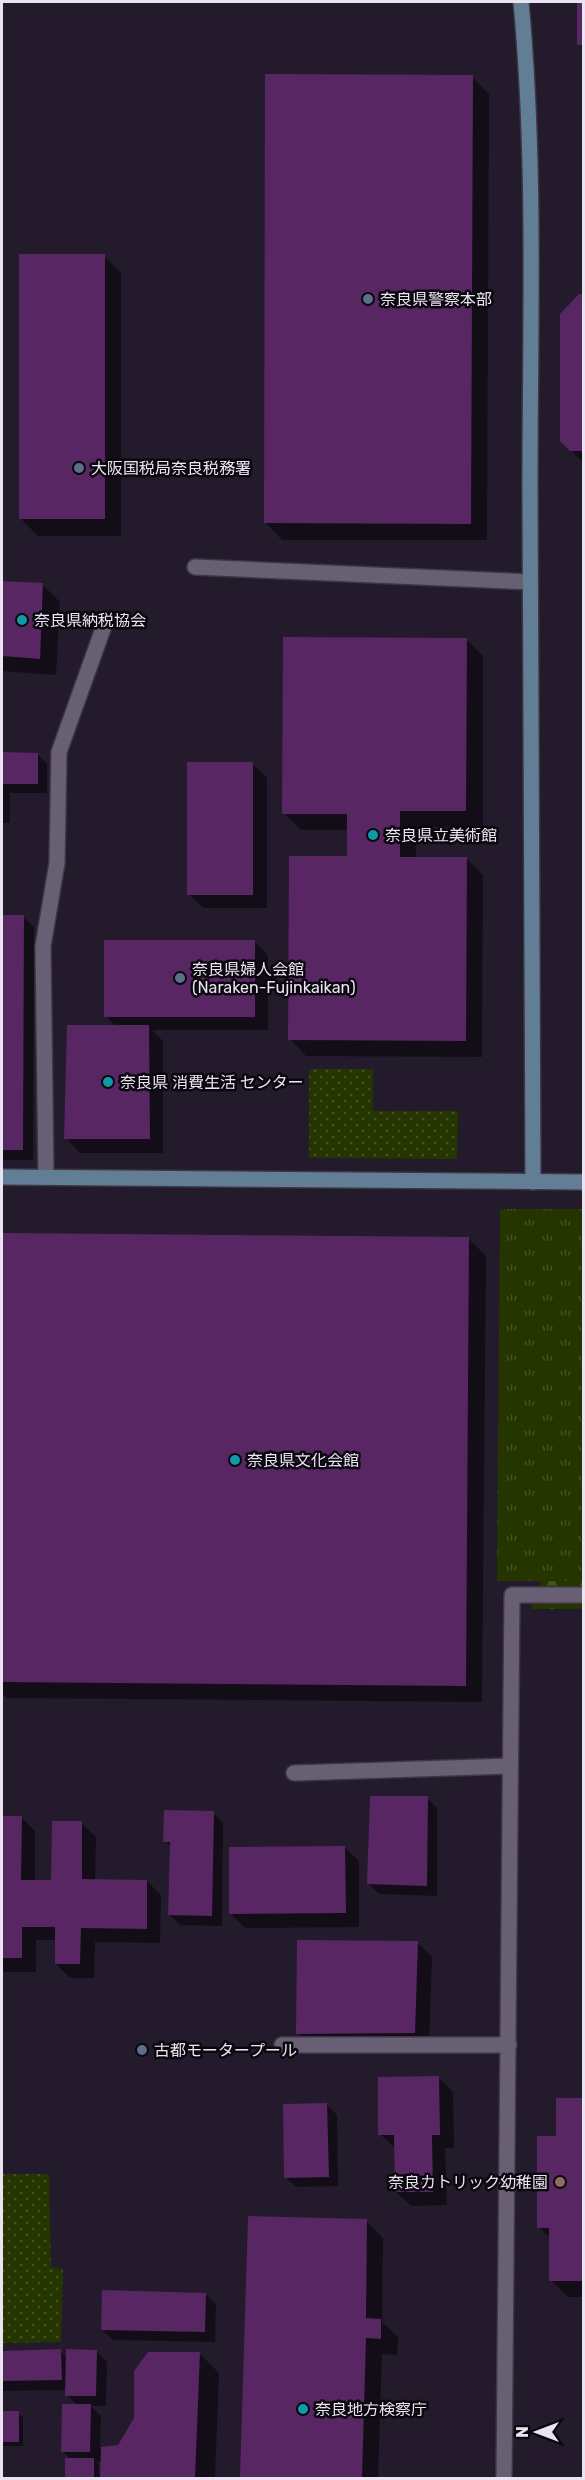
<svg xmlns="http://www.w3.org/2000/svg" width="585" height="2480" viewBox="0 0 585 2480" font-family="Rubik,'Noto Sans JP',sans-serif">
<defs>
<pattern id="grass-dots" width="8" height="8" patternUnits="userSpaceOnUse" patternTransform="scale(1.5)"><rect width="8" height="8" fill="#253500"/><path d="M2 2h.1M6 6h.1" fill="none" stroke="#455226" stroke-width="1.8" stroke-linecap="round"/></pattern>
<pattern id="forest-firs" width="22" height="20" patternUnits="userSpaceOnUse" patternTransform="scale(1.5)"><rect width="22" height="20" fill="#253500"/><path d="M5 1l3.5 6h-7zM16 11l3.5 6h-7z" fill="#455226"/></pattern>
<pattern id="park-tufts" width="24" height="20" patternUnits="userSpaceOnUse" patternTransform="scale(1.5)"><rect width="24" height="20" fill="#253500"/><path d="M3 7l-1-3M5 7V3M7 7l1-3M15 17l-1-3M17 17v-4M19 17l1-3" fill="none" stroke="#455226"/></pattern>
</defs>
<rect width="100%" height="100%" fill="#231a2c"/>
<g fill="url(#grass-dots)">
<path d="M309 1069H373V1111H458L457 1159 309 1158Z"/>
<path d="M2 2174H49L51 2267 63 2269 61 2342 2 2343Z"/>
</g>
<path fill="url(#forest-firs)" d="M583 1522V1609H531L548 1561Z"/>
<path fill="url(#park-tufts)" d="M500 1209H583V1581H497Z"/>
<g fill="#0007" fill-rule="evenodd">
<path d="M472 77 489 94 487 540H282L266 523Z"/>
<path d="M104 256 121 273V536H38L21 519Z"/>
<path d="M584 295V463L561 441Z"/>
<path d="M2 583 43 585 60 602 56 675 2 671Z"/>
<path d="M466 639 483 656V827H416V858H466L483 875 482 1057 306 1056 290 1039 349 857V830H301L284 813Z"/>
<path d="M2 754H37L47 764V793H10V823H2Z"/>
<path d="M253 764 267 778V908H203L189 894Z"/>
<path d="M2 917H23L34 927 33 1160H2Z"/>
<path d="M254 941 268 955V1030H152L163 1041V1153H80L66 1138 116 1027 106 1016Z"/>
<path d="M2 1235 469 1239 486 1256 482 1702 7 1698 2 1693Z"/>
<path d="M427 1798 437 1808V1896L379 1894 369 1884Z"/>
<path d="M213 1813 223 1823 222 1926 180 1925 170 1915 171 1847 165 1841Z"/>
<path d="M2 1817H21L35 1831V1882H52L81 1823 96 1837 95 1881H147L161 1895 160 1943 95 1942 94 1978H70L56 1964V1940H36V1972H4L2 1969Z"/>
<path d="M344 1847 359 1861V1927L245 1928 231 1914Z"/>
<path d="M418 1943 432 1957 429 2046 312 2047 298 2033Z"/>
<path d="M438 2077 453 2092 454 2148H445L447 2205 411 2206 396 2192V2149L380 2134Z"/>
<path d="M584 2100V2297H568L551 2280V2239L539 2227 557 2137Z"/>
<path d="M327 2105 337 2115 338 2186 296 2187 285 2177Z"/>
<path d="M249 2217 366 2221 383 2238 382 2322 398 2337 397 2355 382 2354 378 2478H242Z"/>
<path d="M205 2294 216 2304 215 2342 113 2340 102 2330Z"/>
<path d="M60 2351 67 2357 96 2351 107 2362 106 2406H91L101 2416 100 2448 119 2447 199 2353 219 2373 215 2478H67V2459H71L62 2451 77 2405 67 2395V2390L2 2391V2352ZM96 2462H102V2474H99V2464Z"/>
<path d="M2 2413H18L23 2418V2446H2Z"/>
</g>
<g fill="#582662">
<rect x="577" y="2" width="7" height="43"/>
<path d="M265 74 473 75 471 524 264 523Z"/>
<rect x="19" y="254" width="86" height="265"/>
<path d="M579 294H584V451H570L560 441V314Z"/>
<path d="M2 581 43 583 40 659 2 656Z"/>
<path d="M283 637 467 638 466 811H400V857H467L466 1041 288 1040 289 856H347V814H282Z"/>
<path d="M2 752 38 753V784H2Z"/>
<rect x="187" y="762" width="66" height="133"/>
<path d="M2 915H24L23 1150H2Z"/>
<rect x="104" y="940" width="151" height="77"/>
<path d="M67 1025H149L150 1139H64Z"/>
<path d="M2 1233 469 1237 466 1686 2 1682Z"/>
<path d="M370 1796H428L427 1886 367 1884Z"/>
<path d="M164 1810 214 1811 212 1916 168 1915 170 1842H163Z"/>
<path d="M2 1816H22L21 1880H51L52 1821H82V1879L147 1880V1929L81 1928 80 1964H55V1927H22V1958H2Z"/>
<path d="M345 1846 346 1913 229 1914V1847Z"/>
<path d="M297 1940 418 1941 415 2033 296 2034Z"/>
<path d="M439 2076 440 2135H432L433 2192H395L394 2135H378V2077Z"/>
<path d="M556 2098H584V2281H549V2228H537V2136H556Z"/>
<path d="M327 2103 329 2177 284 2178 283 2104Z"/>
<path d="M248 2216 367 2219 366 2318 381 2319V2339L366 2338 362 2478H240Z"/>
<path d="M102 2290 206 2293 205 2332 101 2330Z"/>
<path d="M61 2349 62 2380 2 2381V2351Z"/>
<path d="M66 2349 97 2350 96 2396H65Z"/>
<path d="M148 2352H200L195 2478H100L101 2447 118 2445 134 2418V2371Z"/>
<path d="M62 2404H91L90 2452H61Z"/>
<rect x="2" y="2411" width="17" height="31"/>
<rect x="65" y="2458" width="29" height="20"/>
</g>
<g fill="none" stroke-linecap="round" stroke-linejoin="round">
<g stroke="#3d3645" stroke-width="18">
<g id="lane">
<path d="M195 567 530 582"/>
<path d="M46 1177 43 946 57 863 59 752 104 626"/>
<path d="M294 1773 510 1766"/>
<path d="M282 2045H509"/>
</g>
</g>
<g stroke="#3d3645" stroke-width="18">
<path id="street" d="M504 2478 512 1595H584"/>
</g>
<g stroke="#3d3645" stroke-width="18">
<g id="secondary">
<path d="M521 2C536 163 530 325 530 488 530 719 532 950 533 1182"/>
<path d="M2 1177 584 1182"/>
</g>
</g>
<use href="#lane" stroke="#695f75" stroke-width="15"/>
<use href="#street" stroke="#695f75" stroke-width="15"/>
<use href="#secondary" stroke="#617e94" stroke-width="15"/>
</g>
<g fill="#5c6f8a" stroke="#0a070e" stroke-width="2">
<circle cx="368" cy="299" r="6"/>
<circle cx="79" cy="468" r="6"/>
<circle cx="180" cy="978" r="6"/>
<circle cx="142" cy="2050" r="6"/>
</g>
<g fill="#0f9aa8" stroke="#0a070e" stroke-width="2">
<circle cx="22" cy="620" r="6"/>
<circle cx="373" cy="835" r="6"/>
<circle cx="108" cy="1082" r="6"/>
<circle cx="235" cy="1460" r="6"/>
<circle cx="303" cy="2409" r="6"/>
</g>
<circle fill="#8d6e63" stroke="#0a070e" stroke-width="2" cx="560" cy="2182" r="6"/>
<g text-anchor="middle" stroke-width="5" stroke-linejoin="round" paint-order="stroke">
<g font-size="16" fill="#eae4f1" stroke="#0a070e" text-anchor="start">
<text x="380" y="305">奈良県警察本部</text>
<text x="91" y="474">大阪国税局奈良税務署</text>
<text x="34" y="626">奈良県納税協会</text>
<text x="385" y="841">奈良県立美術館</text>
<text x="192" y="975">奈良県婦人会館<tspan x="192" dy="18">(Naraken-Fujinkaikan)</tspan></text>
<text x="120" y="1088">奈良県 消費生活 センター</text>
<text x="247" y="1466">奈良県文化会館</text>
<text x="154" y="2056">古都モータープール</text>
<text x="548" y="2188" text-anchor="end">奈良カトリック幼稚園</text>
<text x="315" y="2415">奈良地方検察庁</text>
</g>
</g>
<rect width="585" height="2480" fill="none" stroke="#eae4f1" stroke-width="6"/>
<g transform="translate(537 2432) rotate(270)" stroke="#0a070e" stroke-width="4.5" paint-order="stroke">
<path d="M0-4.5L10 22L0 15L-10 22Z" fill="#eae4f1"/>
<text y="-9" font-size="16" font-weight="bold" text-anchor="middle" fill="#eae4f1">N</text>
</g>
</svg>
